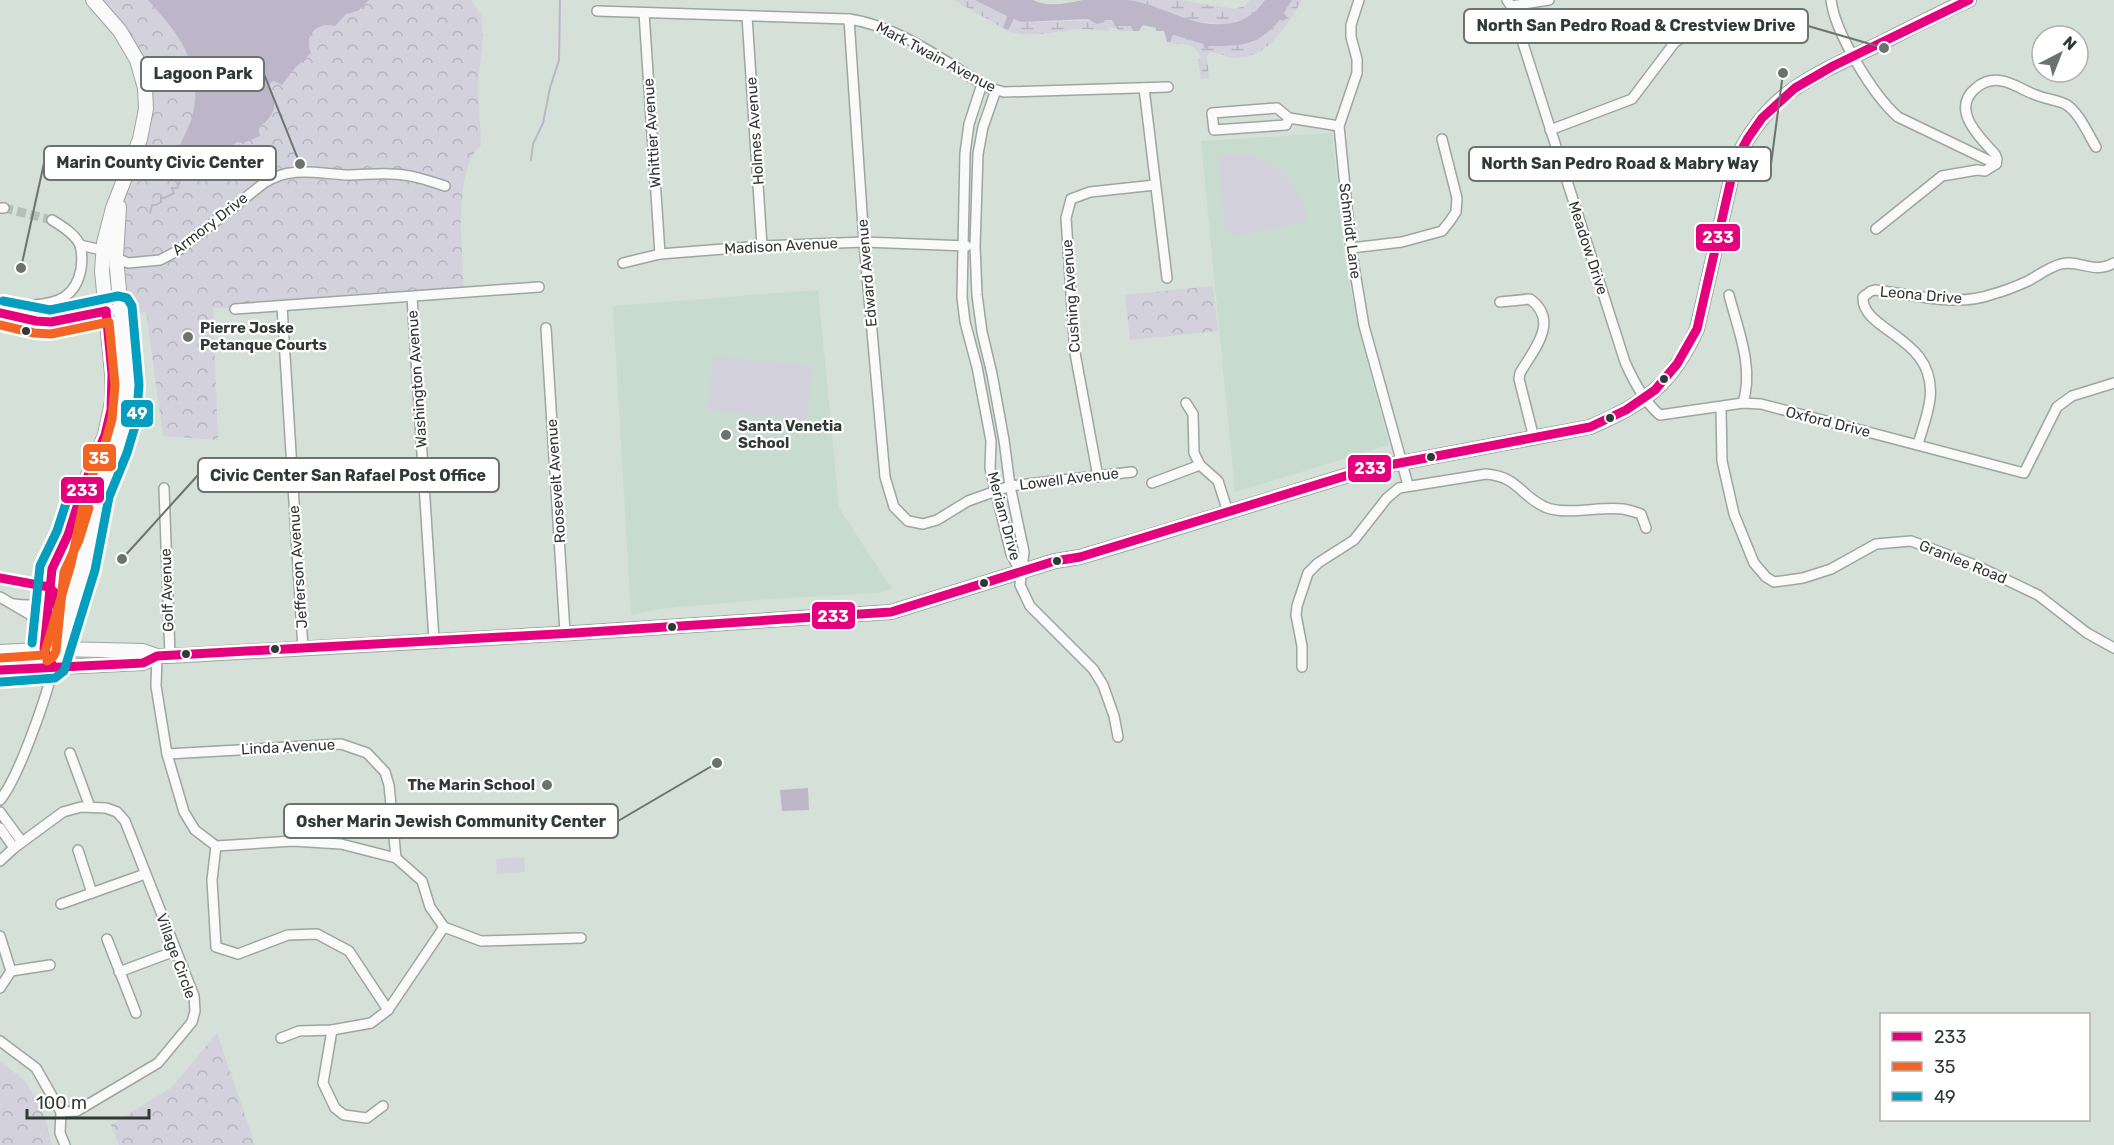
<svg xmlns="http://www.w3.org/2000/svg" width="2114" height="1145" viewBox="0 0 2114 1145" font-family="Rubik,sans-serif">
<defs>
<pattern id="wetland-marsh" width="20" height="14" patternUnits="userSpaceOnUse" patternTransform="scale(1.5)"><rect width="20" height="14" fill="#d3d1dc"/><path d="M1 5h8M5 5V1M11 12h8M15 12V8" fill="none" stroke="#b6b4bd"/></pattern>
<pattern id="park-crowns" width="20" height="18" patternUnits="userSpaceOnUse" patternTransform="scale(1.5)"><rect width="20" height="18" fill="#d3d1dc"/><path d="M2 6a3 3 0 1 1 6 0M12 15a3 3 0 1 1 6 0" fill="none" stroke="#b6b4bd"/></pattern>
</defs>
<rect width="100%" height="100%" fill="#d5e0d9"/>
<g fill="#c7dbce">
<path d="M1332 133 1344 254 1358 327 1389 445 1235 492 1201 141Z"/>
<path d="M818 290 839 508 892 589 878 593 770 599 659 609 631 615 613 306Z"/>
</g>
<g fill="#d3d1dc">
<path d="M1237 154C1279 159 1298 181 1308 221L1237 236 1224 227 1218 155Z"/>
<path d="M713 356 812 366 807 420 708 410Z"/>
<path d="M524 857 525 872 497 874 496 859Z"/>
</g>
<g fill="url(#wetland-marsh)">
<path d="M954 0H975L1007 16 1003 28Z"/>
<path d="M1126 0H1181L1235 9 1244 6 1250 0H1265L1249 18 1223 24 1189 20 1157 7Z"/>
<path d="M1292 0H1302C1287 25 1269 57 1237 58 1226 58 1219 51 1209 53L1207 57 1209 78 1201 79 1198 59 1201 58C1196 43 1186 44 1172 44V36L1174 35 1203 44 1205 48 1208 46C1240 44 1258 48 1279 19 1283 13 1289 7 1292 0Z"/>
<path d="M1014 19 1030 22 1113 20V24L1131 26 1133 31H1118L1117 28 1109 27V31C1099 30 1089 29 1080 29 1055 31 1032 39 1007 31Z"/>
</g>
<g fill="url(#park-crowns)">
<path d="M93 0H471L481 15 483 38 478 83 481 145C477 150 472 155 470 160 456 196 462 252 464 290L241 308H213L218 440 163 436 146 311 126 320 120 207 140 139V69Z"/>
<path d="M1213 286 1218 331 1130 340 1125 295Z"/>
<path d="M217 1033 255 1145H119L111 1125 172 1087Z"/>
<path d="M0 1061 24 1080 42 1107 52 1145H0Z"/>
</g>
<g fill="#bcb6c8">
<path d="M148 0H369L358 11 346 14 335 26C317 21 303 36 311 53L294 69 282 85 274 81 270 83 269 88C280 103 273 119 258 127L260 136 243 143 237 142 219 155 208 149 205 152 207 160C201 169 197 168 189 174V177L183 178 176 174C178 166 176 159 178 152 181 139 189 129 192 117 205 67 180 35 148 0Z"/>
<path d="M975 0H1033C1049 8 1067 3 1083 0 1096 0 1111 0 1125 0 1159 2 1188 27 1223 24 1242 23 1254 15 1265 0H1292L1284 13 1287 17 1283 21 1280 20C1256 47 1241 46 1208 46L1205 49 1203 44 1174 35 1172 36 1171 42H1167L1164 31H1156V28L1143 25 1139 31H1133L1131 26H1115L1112 20H1105L1104 22 1097 24 1088 19 1021 22 1014 19 1008 30 1003 28 1007 16Z"/>
<path d="M808 788 809 810 782 811 780 790Z"/>
</g>
<g fill="none" stroke-linecap="round" stroke-linejoin="round">
<g stroke="#bcb6c8" stroke-width="2">
<path d="M531 160 533 144 543 123 550 88 559 60 560 0"/>
<path d="M150 213 152 205H156L161 202V197L164 198 174 193 172 188H177L182 176"/>
</g>
<g stroke="#b4bfb8" stroke-width="9" stroke-dasharray="9 4.5" stroke-linecap="butt">
<path d="M4 208 52 220"/>
<path d="M0 300 17 304 34 305"/>
<path d="M0 313 31 320"/>
</g>
<g stroke="#9da6a1" stroke-width="12">
<g id="street">
<path d="M1359 0 1351 25V37L1357 59V73L1339 126 1351 248 1364 326 1408 485"/>
<path d="M1507 0 1511 6 1625 362C1633 380 1644 402 1660 415L1743 403 1761 404 2024 473 2057 407 2072 396 2114 383"/>
<path d="M1831 0C1835 33 1873 95 1898 117L1996 164"/>
<path d="M1511 6 1549 0"/>
<path d="M597 11 849 19C899 26 945 62 989 88L1004 92 1168 87"/>
<path d="M644 13 660 254"/>
<path d="M747 16 762 246"/>
<path d="M849 19 864 242 885 477 894 507 908 521 923 524 937 520 968 501 1010 486 1132 472"/>
<path d="M982 84 969 124 965 153 962 297 965 322 977 367 991 441 990 468 1011 554 1020 571"/>
<path d="M1144 88 1167 278"/>
<path d="M996 90 983 127 978 154 975 246 977 295 982 332 992 374 1004 440 1010 486 1024 552 1020 585 1030 606 1093 669 1103 685 1114 716 1118 737"/>
<path d="M1289 118 1286 125 1214 130 1212 113 1277 108 1289 118 1339 126"/>
<path d="M1550 130 1632 99 1675 42 1721 16"/>
<path d="M1996 164 1997 159 1995 154C1979 137 1950 109 1976 88 1983 82 1992 79 2002 81 2014 83 2024 91 2036 95 2045 99 2058 100 2067 105 2080 114 2088 134 2096 147"/>
<path d="M0 208H4"/>
<path d="M1876 229 1942 176 1977 170 1985 171 1996 164"/>
<path d="M80 245 97 249 128 263 160 260 179 250 264 183C292 165 318 174 349 175 363 175 377 173 391 174 409 174 427 180 445 186"/>
<path d="M1351 248 1402 242 1442 231 1450 221 1456 212 1457 198 1442 139"/>
<path d="M623 263 660 254 762 246 864 242 967 246"/>
<path d="M1729 295C1738 330 1754 367 1743 403"/>
<path d="M412 297 434 640"/>
<path d="M1500 302 1530 299C1560 321 1534 349 1520 373L1519 379 1534 438"/>
<path d="M34 305C59 303 76 296 81 269 82 262 82 252 80 245 75 234 62 226 52 220"/>
<path d="M282 306 303 649"/>
<path d="M235 309 539 287"/>
<path d="M31 320 60 322 120 308"/>
<path d="M546 328 565 633"/>
<path d="M1186 403 1193 414 1194 453 1200 465 1218 481 1228 512"/>
<path d="M1721 407 1722 461 1734 514 1754 563 1766 577 1774 582 1803 578 1831 569 1876 544 1911 541 1975 565 2038 595 2087 633 2114 648"/>
<path d="M1918 444C1922 430 1928 415 1930 399 1937 336 1861 332 1863 297L1871 291 1875 290C1914 294 1955 308 1993 294 2005 291 2017 286 2028 281 2039 275 2049 267 2061 264 2080 259 2093 275 2114 263"/>
<path d="M1098 477 1075 353 1066 218 1071 199 1090 192 1155 185"/>
<path d="M1152 483 1200 465"/>
<path d="M164 488 170 656"/>
<path d="M0 578 49 587 55 593 57 613 65 626"/>
<path d="M0 597 29 614 45 630"/>
<path d="M14 604C42 608 54 601 77 587"/>
<path d="M157 656 156 686 167 754 184 812 195 830 216 846 293 841 341 844 396 858 422 881 430 907 444 927 481 941 581 938"/>
<path d="M1302 667V646L1296 615 1297 606 1308 573 1318 563 1354 540 1387 498 1399 488 1486 474C1519 477 1519 495 1545 507 1566 516 1600 506 1623 509 1629 510 1635 512 1641 514L1646 528"/>
<path d="M70 753 90 807"/>
<path d="M167 754 341 744 367 753 385 772 389 785 396 858"/>
<path d="M0 800C18 779 48 694 53 666"/>
<path d="M0 812 22 842"/>
<path d="M0 828 14 848"/>
<path d="M216 846 212 880 216 947 238 954 288 935 317 934 349 951 388 1010"/>
<path d="M78 850 92 893"/>
<path d="M0 861 14 848 63 812 81 807 106 808 117 812 125 821 194 996 195 1011 192 1022 158 1063 77 1111 61 1112 36 1068 0 1041"/>
<path d="M61 904 145 874"/>
<path d="M0 936 11 971 0 988"/>
<path d="M107 939 136 1013"/>
<path d="M11 971 50 965"/>
<path d="M119 972 175 951"/>
<path d="M332 1030 323 1083 335 1108 344 1115 367 1118 383 1106"/>
<path d="M281 1038 299 1031 332 1030 371 1023 388 1010 444 927"/>
<path d="M61 1112 60 1133 65 1145"/>
</g>
</g>
<g stroke="#9da6a1" stroke-width="16">
<g id="secondary">
<path d="M0 652 59 649 143 651 157 656"/>
<path d="M53 666 44 649 47 604 52 569 68 535 84 485 105 435 112 401V374L102 271 104 243 113 208 140 139 146 109 145 88 137 60 120 31 93 0"/>
<path d="M53 666 59 649 83 567 97 494 119 439 126 412 127 379 116 257 119 207"/>
<path d="M0 670 143 663 157 656H170L574 633 891 612 1055 561 1080 557 1144 538 1368 469 1590 427C1645 404 1672 384 1697 329L1735 162C1769 90 1812 77 1879 44 1909 29 1939 13 1969 0"/>
</g>
</g>
<use href="#street" stroke="#f9faf9" stroke-width="9"/>
<use href="#secondary" stroke="#f9faf9" stroke-width="14"/>
<g stroke="#fff" stroke-width="14">
<g id="bus-1">
<path d="M0 313 36 321 51 322 106 311"/>
<path d="M0 578 49 587 55 593 57 607"/>
<path d="M53 666 44 649 52 569 68 535 84 485 105 435 111 410 112 374 106 311"/>
<path d="M0 670 143 663 157 656 574 633 891 612 1055 561 1080 557 1368 469 1590 427 1626 410 1655 390 1677 364 1697 329 1735 162 1748 138 1762 118 1795 88 1833 66 1969 0"/>
</g>
</g>
<g stroke="#fff" stroke-width="14">
<g id="bus-2">
<path d="M0 325 34 333 51 334 109 322 115 385 112 419 105 444 86 491 71 564 44 655 0 658"/>
<path d="M47 661 53 657 56 651 64 572 79 540 89 508"/>
</g>
</g>
<g stroke="#fff" stroke-width="14">
<g id="bus-3">
<path d="M32 643 40 566 57 531 67 500"/>
<path d="M1 682 55 678 64 671 95 570 109 497 127 453 136 423 139 385 132 306 127 298 118 296 50 310 3 301"/>
</g>
</g>
<use href="#bus-1" stroke="#e5007d" stroke-width="9"/>
<use href="#bus-2" stroke="#f26522" stroke-width="9"/>
<use href="#bus-3" stroke="#059ebf" stroke-width="9"/>
</g>
<g fill="#313934" stroke="#fff" stroke-width="2">
<circle cx="26" cy="331" r="5"/>
<circle cx="1664" cy="379" r="5"/>
<circle cx="1610" cy="418" r="5"/>
<circle cx="1431" cy="457" r="5"/>
<circle cx="1057" cy="561" r="5"/>
<circle cx="984" cy="583" r="5"/>
<circle cx="672" cy="627" r="5"/>
<circle cx="275" cy="649" r="5"/>
<circle cx="186" cy="654" r="5"/>
</g>
<g fill="#6a736e" stroke="#fff" stroke-width="2">
<circle cx="188" cy="337" r="6"/>
<circle cx="726" cy="435" r="6"/>
<circle cx="547" cy="785" r="6"/>
</g>
<g text-anchor="middle" stroke-width="4.5" stroke-linejoin="round" paint-order="stroke">
<g font-size="15" fill="#313934" stroke="#fff">
<text transform="translate(936 57) rotate(28)" y="5">Mark Twain Avenue</text>
<text transform="translate(755 131) rotate(-94)" y="5">Holmes Avenue</text>
<text transform="translate(652 133) rotate(-94)" y="5">Whittier Avenue</text>
<text transform="translate(210 224) rotate(-38)" y="5">Armory Drive</text>
<text transform="translate(1350 231) rotate(83)" y="5">Schmidt Lane</text>
<text transform="translate(781 246) rotate(-3)" y="5">Madison Avenue</text>
<text transform="translate(1588 248) rotate(72)" y="5">Meadow Drive</text>
<text transform="translate(867 273) rotate(-95)" y="5">Edward Avenue</text>
<text transform="translate(1921 295) rotate(5)" y="5">Leona Drive</text>
<text transform="translate(1071 296) rotate(-94)" y="5">Cushing Avenue</text>
<text transform="translate(417 379) rotate(-94)" y="5">Washington Avenue</text>
<text transform="translate(1828 422) rotate(14)" y="5">Oxford Drive</text>
<text transform="translate(1069 479) rotate(-7)" y="5">Lowell Avenue</text>
<text transform="translate(556 481) rotate(-94)" y="5">Roosevelt Avenue</text>
<text transform="translate(1004 516) rotate(75)" y="5">Meriam Drive</text>
<text transform="translate(1963 562) rotate(22)" y="5">Granlee Road</text>
<text transform="translate(298 567) rotate(-94)" y="5">Jefferson Avenue</text>
<text transform="translate(167 590) rotate(-92)" y="5">Golf Avenue</text>
<text transform="translate(288 747) rotate(-3)" y="5">Linda Avenue</text>
<text transform="translate(176 956) rotate(70)" y="5">Village Circle</text>
</g>
<g font-size="15" font-weight="bold" fill="#313934" stroke="#fff" text-anchor="start">
<text x="200" y="333">Pierre Joske<tspan x="200" dy="17">Petanque Courts</tspan></text>
<text x="738" y="431">Santa Venetia<tspan x="738" dy="17">School</tspan></text>
<text x="535" y="790" text-anchor="end">The Marin School</text>
</g>
</g>
<path fill="none" stroke="#6a736e" stroke-width="2" d="M1884 48L1808 26M300 164L264 74M21 268L44 163M1783 73L1771 164M122 559L198 475M717 763L618 821"/>
<g fill="#6a736e" stroke="#fff" stroke-width="2">
<circle cx="1884" cy="48" r="6"/>
<circle cx="300" cy="164" r="6"/>
<circle cx="21" cy="268" r="6"/>
<circle cx="1783" cy="73" r="6"/>
<circle cx="122" cy="559" r="6"/>
<circle cx="717" cy="763" r="6"/>
</g>
<g fill="#fff" stroke="#6a736e" stroke-width="2">
<rect x="1464" y="9" width="344" height="34" rx="6"/>
<rect x="141" y="57" width="123" height="34" rx="6"/>
<rect x="44" y="146" width="232" height="34" rx="6"/>
<rect x="1469" y="147" width="302" height="34" rx="6"/>
<rect x="198" y="458" width="301" height="34" rx="6"/>
<rect x="284" y="804" width="334" height="34" rx="6"/>
</g>
<g font-size="16" text-anchor="middle" font-weight="bold" fill="#313934">
<text x="1636" y="31">North San Pedro Road &amp; Crestview Drive</text>
<text x="203" y="79">Lagoon Park</text>
<text x="160" y="168">Marin County Civic Center</text>
<text x="1620" y="169">North San Pedro Road &amp; Mabry Way</text>
<text x="348" y="481">Civic Center San Rafael Post Office</text>
<text x="451" y="827">Osher Marin Jewish Community Center</text>
</g>
<g stroke="#fff" stroke-width="2">
<rect x="1695" y="223" width="46" height="29" rx="6" fill="#e5007d"/>
<rect x="120" y="399" width="34" height="29" rx="6" fill="#059ebf"/>
<rect x="82" y="443" width="35" height="29" rx="6" fill="#f26522"/>
<rect x="1347" y="454" width="45" height="29" rx="6" fill="#e5007d"/>
<rect x="60" y="476" width="45" height="28" rx="6" fill="#e5007d"/>
<rect x="811" y="601" width="45" height="29" rx="6" fill="#e5007d"/>
</g>
<g font-size="16" text-anchor="middle" font-weight="bold" fill="#fff">
<text x="1718" y="243">233</text>
<text x="137" y="419">49</text>
<text x="99" y="464">35</text>
<text x="1370" y="474">233</text>
<text x="82" y="496">233</text>
<text x="833" y="622">233</text>
</g>
<rect x="1880" y="1013" width="210" height="108" fill="#ffffff" stroke="#adb0ae" stroke-width="1.5"/>
<rect x="1892" y="1032" width="30" height="9" fill="#e5007d" stroke="#adb0ae" stroke-width="1.5"/>
<text x="1934" y="1043" font-size="18" fill="#313934">233</text>
<rect x="1892" y="1062" width="30" height="9" fill="#f26522" stroke="#adb0ae" stroke-width="1.5"/>
<text x="1934" y="1073" font-size="18" fill="#313934">35</text>
<rect x="1892" y="1092" width="30" height="9" fill="#059ebf" stroke="#adb0ae" stroke-width="1.5"/>
<text x="1934" y="1103" font-size="18" fill="#313934">49</text>
<g transform="translate(2060 54) rotate(42)"><circle r="28" fill="#ffffff" stroke="#adb0ae" stroke-width="1.5"/>
<path d="M0-4.5L10 22L0 15L-10 22Z" fill="#6a736e"/>
<text y="-9" font-size="16" font-weight="bold" text-anchor="middle" fill="#313934">N</text>
</g>
<path d="M27 1109v9h122v-9" fill="none" stroke="#313934" stroke-width="3"/>
<text x="36" y="1109" font-size="18" fill="#313934" stroke="#ffffff" stroke-width="4.5" paint-order="stroke">100 m</text>
</svg>
